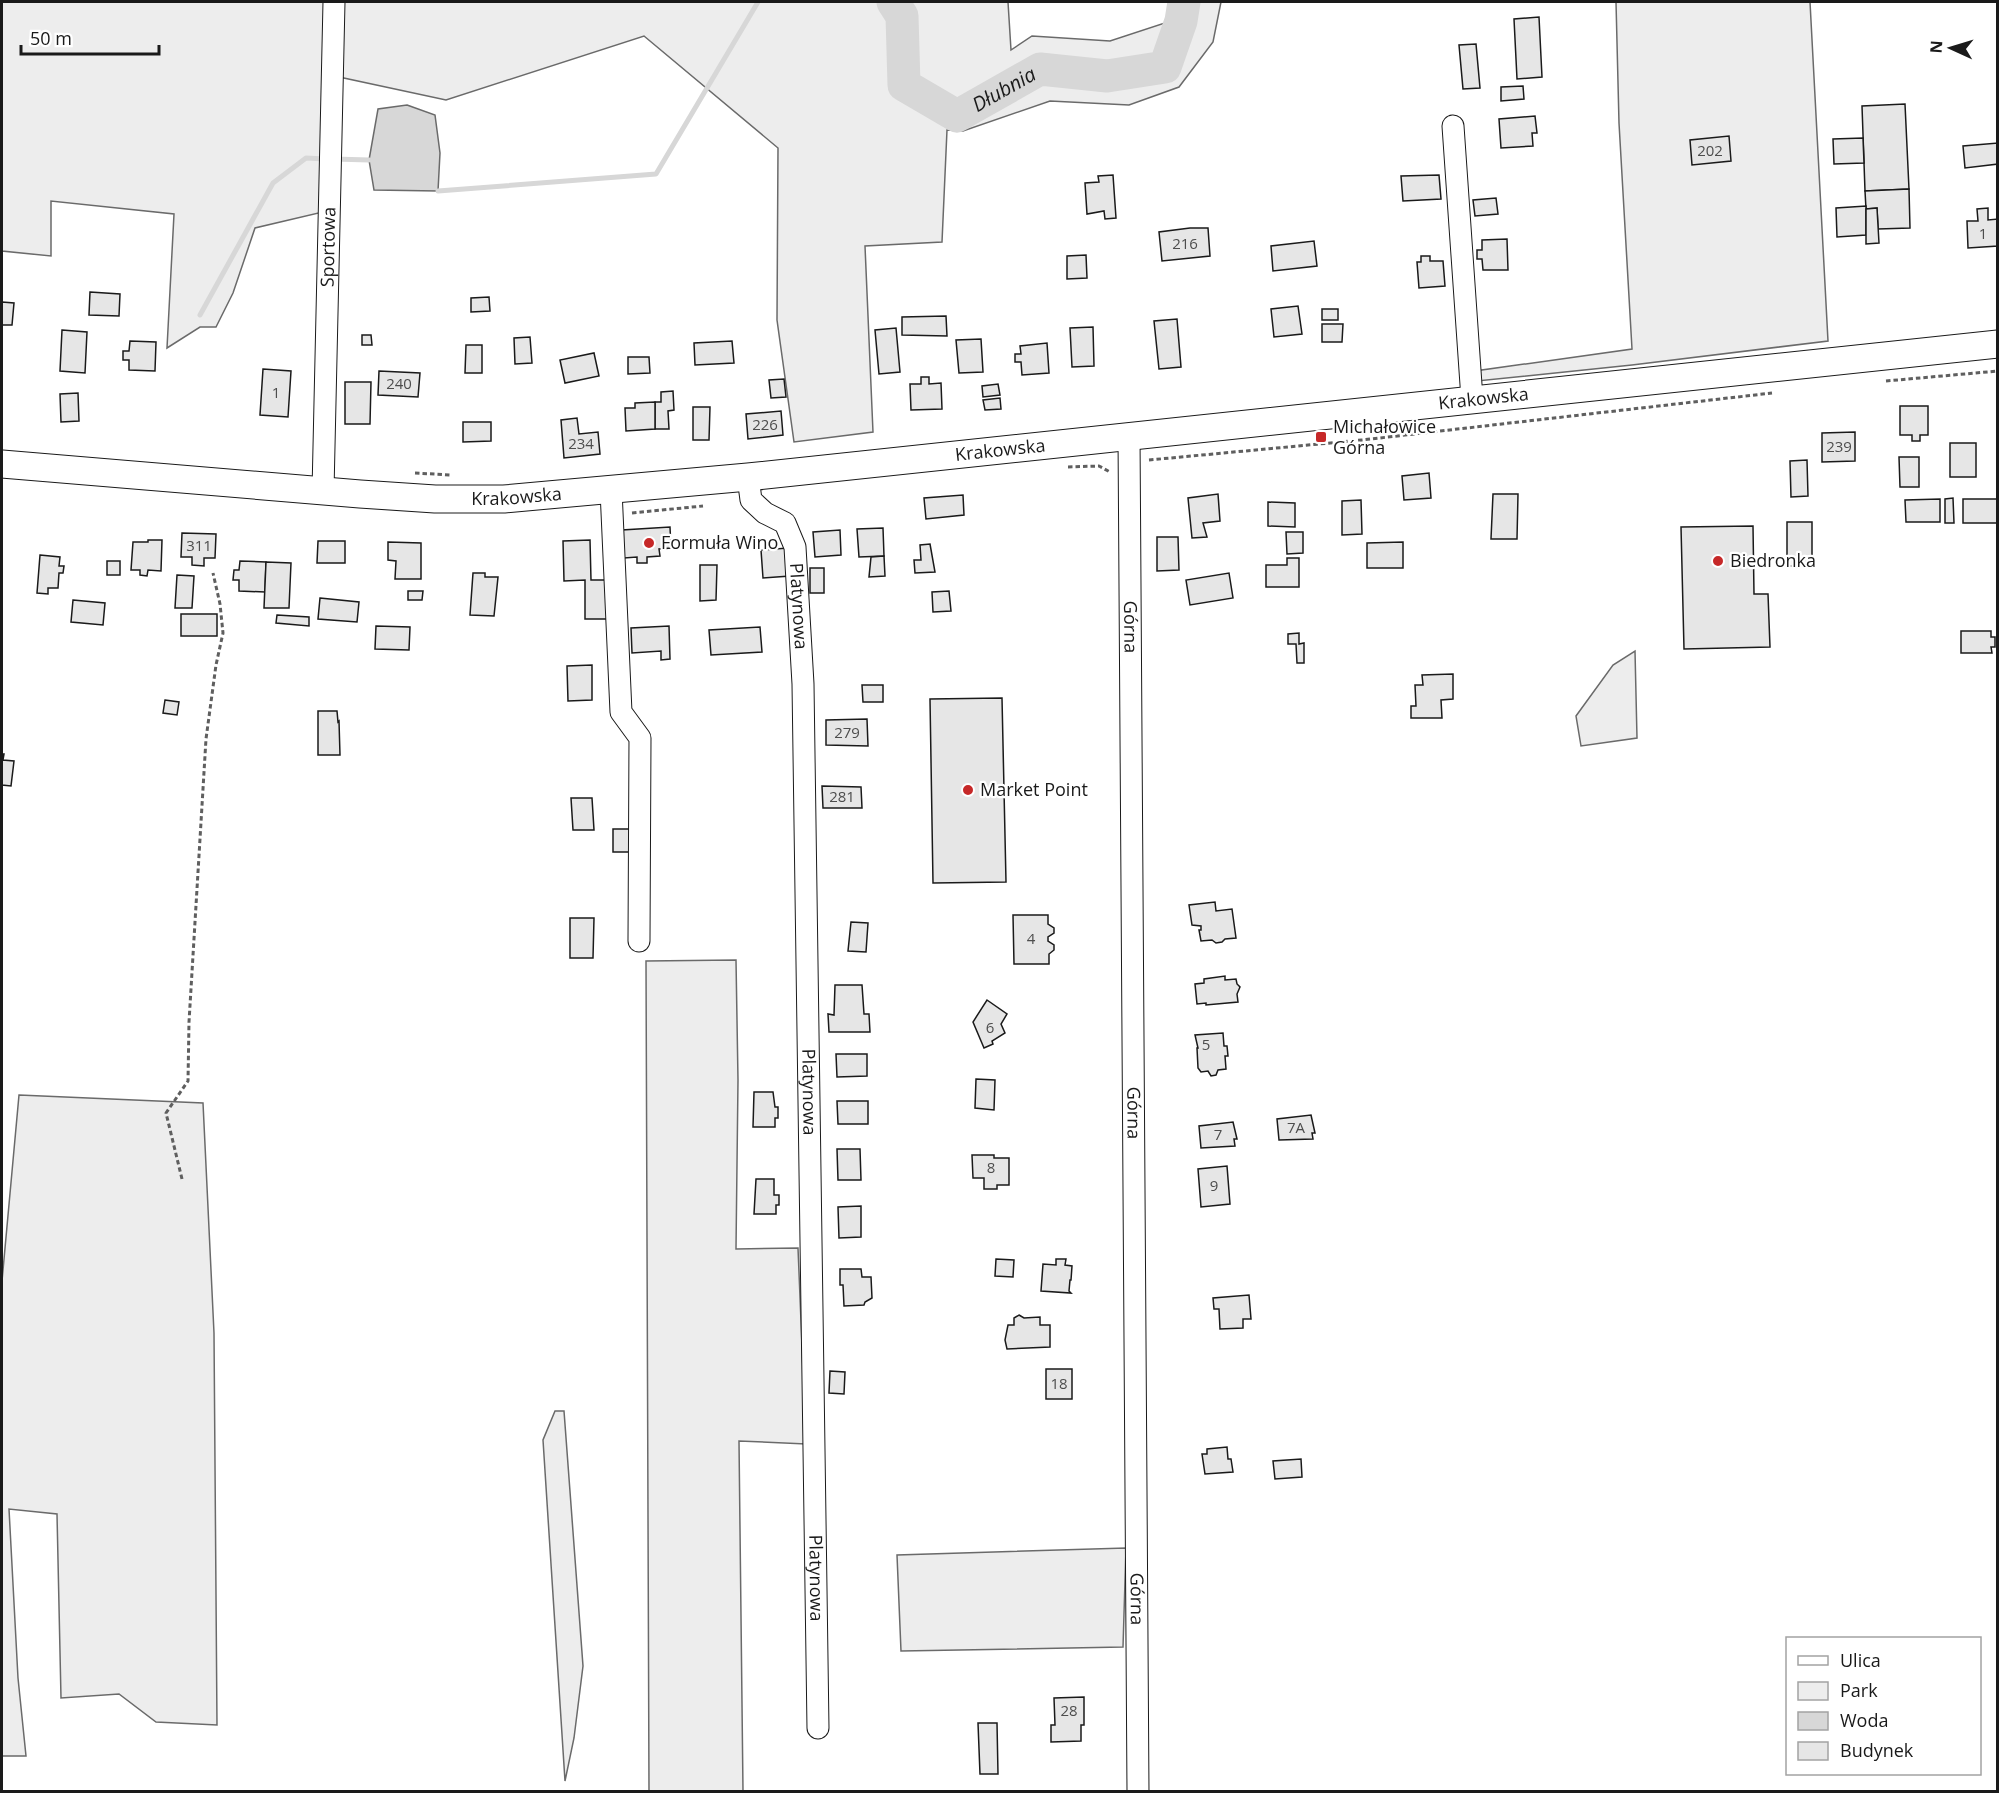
<svg xmlns="http://www.w3.org/2000/svg" width="1999" height="1793" viewBox="0 0 1999 1793" font-family="'Open Sans',sans-serif">
<rect width="100%" height="100%" fill="#fff"/>
<g fill="#ededed" stroke="#6a6a6a" stroke-width="1.5">
<path d="M2 2H1008L1011 50 1032 36 1110 41 1168 22 1170 2H1221L1213 42 1179 87 1129 105 1050 101 963 131 947 130 942 242 865 246 873 432 794 442 777 320 778 148 644 36 446 100 325 74 323 212 255 228 233 293 216 327H200L167 348 174 214 51 201V256L2 251Z"/>
<path d="M1616 2H1810L1828 341 1632 365 1477 381 1475 371 1632 349 1619 123Z"/>
<path d="M1635 651 1637 738 1581 746 1576 716 1613 665Z"/>
<path d="M736 960 738 1080 736 1249 798 1248 806 1444 739 1441 743 1791H649L646 961Z"/>
<path d="M19 1095 203 1103 214 1333 217 1725 156 1722 119 1694 61 1698 57 1514 9 1509 18 1678 26 1756H2V1281Z"/>
<path d="M555 1411H564L583 1666 574 1738 565 1781 543 1440Z"/>
<path d="M1126 1548 1123 1647 901 1651 897 1555Z"/>
</g>
<path fill="#d7d7d7" stroke="#6a6a6a" stroke-width="1.5" d="M407 105 435 115 440 153 438 191 374 190 369 160 378 109Z"/>
<g fill="none" stroke-linecap="round" stroke-linejoin="round">
<g stroke="#d7d7d7" stroke-width="5">
<path d="M334 159 369 160"/>
<path d="M438 191 656 174 758 2"/>
<path d="M200 315 273 183 306 158 325 159"/>
</g>
<path stroke="#d7d7d7" stroke-width="33" id="s1" d="M893 2 902 16 904 85 957 116 1040 69 1107 76 1165 67 1181 21 1184 2"/>
</g>
<g fill="#e6e6e6" stroke="#1a1a1a" stroke-width="1.5">
<path d="M1539 17 1542 77 1517 79 1514 19Z"/>
<path d="M1476 44 1480 88 1463 89 1459 45Z"/>
<path d="M1523 86 1524 99 1501 101V87Z"/>
<path d="M1905 104 1909 189 1865 191 1862 106Z"/>
<path d="M1535 116 1537 133H1532L1533 146 1501 148 1499 119Z"/>
<path d="M1729 136 1731 161 1692 165 1690 140Z"/>
<path d="M1863 138 1864 163 1834 164 1833 139Z"/>
<path d="M1998 143V164L1965 168 1963 146Z"/>
<path d="M1113 175 1116 218 1105 219 1104 211 1087 214 1085 183 1099 182 1098 176Z"/>
<path d="M1439 175 1441 199 1403 201 1401 176Z"/>
<path d="M1909 189 1910 228 1878 229 1877 208 1866 209 1865 191Z"/>
<path d="M1496 198 1498 214 1475 216 1473 200Z"/>
<path d="M1866 206V235L1837 237 1836 208Z"/>
<path d="M1877 208 1879 243 1866 244V209Z"/>
<path d="M1988 208V220L1998 219V246L1968 248 1967 221H1978L1977 209Z"/>
<path d="M1190 228H1208L1210 256 1162 261 1159 232Z"/>
<path d="M1507 239 1508 270H1483L1482 259H1477V250H1482V240Z"/>
<path d="M1314 241 1317 266 1273 271 1271 246Z"/>
<path d="M1086 255 1087 278 1067 279V256Z"/>
<path d="M1421 256H1430V261H1443L1445 286 1419 288 1417 262H1421Z"/>
<path d="M90 292 120 294 119 316 89 315Z"/>
<path d="M489 297 490 311 471 312V298Z"/>
<path d="M2 302 14 303 12 325H2Z"/>
<path d="M1298 306 1302 334 1274 337 1271 309Z"/>
<rect x="1322" y="309" width="16" height="11"/>
<path d="M946 316 947 336 902 335V317Z"/>
<path d="M1177 319 1181 367 1159 369 1154 321Z"/>
<path d="M1322 324H1343L1342 342H1322Z"/>
<path d="M1093 327 1094 366 1072 367 1070 328Z"/>
<path d="M896 328 900 372 879 374 875 330Z"/>
<path d="M62 330 87 332 85 373 60 371Z"/>
<path d="M362 335H371L372 345H362Z"/>
<path d="M530 337 532 363 515 364 514 338Z"/>
<path d="M981 339 983 372 959 373 956 340Z"/>
<path d="M130 341 156 342 155 371 129 370V360H123V351H129Z"/>
<path d="M732 341 734 363 695 365 694 343Z"/>
<path d="M1047 343 1049 373 1022 375 1021 362H1015V354H1021L1020 346Z"/>
<path d="M466 345H482V373H465Z"/>
<path d="M594 353 599 376 565 383 560 360Z"/>
<path d="M628 357H649L650 373 628 374Z"/>
<path d="M263 369 291 371 288 417 260 415Z"/>
<path d="M379 371 420 373 418 397 378 395Z"/>
<path d="M921 377H929V384L941 383 942 409 911 410 910 384H921Z"/>
<path d="M784 379 786 397 771 398 769 380Z"/>
<path d="M345 382H371L370 424H345Z"/>
<path d="M998 384 1000 395 983 397 982 386Z"/>
<path d="M673 391 674 410 668 411 669 429H655V402H661V392Z"/>
<path d="M78 393 79 421 61 422 60 394Z"/>
<path d="M1000 398 1001 409 985 410 983 400Z"/>
<path d="M655 402V429L626 431 625 408H635V403Z"/>
<path d="M1900 406H1928V435H1920V441H1912V435H1900Z"/>
<path d="M693 407H710L709 440H693Z"/>
<path d="M781 411 783 435 748 439 746 414Z"/>
<path d="M577 418 579 434 598 432 600 454 564 458 561 420Z"/>
<path d="M463 422H491V441L463 442Z"/>
<path d="M1855 432V461L1822 462V433Z"/>
<rect x="1950" y="443" width="26" height="34"/>
<path d="M1899 457H1919V487H1900Z"/>
<path d="M1807 460 1808 496 1791 497 1790 461Z"/>
<path d="M1429 473 1431 498 1404 500 1402 476Z"/>
<path d="M1218 494 1220 521 1203 523 1207 537 1192 538 1188 498Z"/>
<path d="M1493 494H1518L1517 539H1491Z"/>
<path d="M963 495 964 515 926 519 924 498Z"/>
<path d="M1953 498 1954 523H1945V499Z"/>
<path d="M1940 499V522H1906L1905 500Z"/>
<rect x="1963" y="499" width="35" height="24"/>
<path d="M1361 500 1362 534 1342 535V501Z"/>
<path d="M1268 502 1295 503V527L1268 526Z"/>
<rect x="1787" y="522" width="25" height="44"/>
<path d="M1753 526 1754 594H1768L1770 647 1684 649 1681 527Z"/>
<path d="M670 527 671 548 659 549 660 556 647 557V563H637V557L624 558 622 530Z"/>
<path d="M883 528 884 556 859 557 857 529Z"/>
<path d="M840 530 841 555 815 557 813 532Z"/>
<path d="M1286 532H1303V553L1287 554Z"/>
<path d="M182 533 216 534 215 558H204V566L192 565V557H181Z"/>
<path d="M1157 537H1178L1179 570 1157 571Z"/>
<path d="M148 540H162L161 571 148 570 147 576 140 575V570H131L133 542H148Z"/>
<path d="M590 540 591 580H607V619H585V580L564 581 563 541Z"/>
<path d="M318 541H345V563H317Z"/>
<path d="M388 542 421 543V579H395L396 561 388 560Z"/>
<path d="M1403 542V568H1367V543Z"/>
<path d="M930 544 935 572 915 573 914 560H921L920 545Z"/>
<path d="M788 548 790 576 763 578 761 550Z"/>
<path d="M40 555 60 557 59 566H64L63 573H59L58 588H48V594L37 593Z"/>
<path d="M884 556 885 576 869 577 871 557Z"/>
<path d="M1287 558H1299V587H1266V565H1287Z"/>
<rect x="107" y="561" width="13" height="14"/>
<path d="M240 561 266 562 265 592 239 591V580H233L234 570H239Z"/>
<path d="M266 562 291 563 289 608H264Z"/>
<path d="M700 565H717L716 600 700 601Z"/>
<rect x="810" y="568" width="14" height="25"/>
<path d="M473 573H485V577H498L494 616 470 615Z"/>
<path d="M1229 573 1233 598 1190 605 1186 580Z"/>
<path d="M177 575 194 576 192 608H175Z"/>
<path d="M408 591H423L422 600H408Z"/>
<path d="M949 591 951 611 933 612 932 592Z"/>
<path d="M320 598 359 602 357 622 318 619Z"/>
<path d="M73 600 105 603 103 625 71 622Z"/>
<rect x="181" y="614" width="36" height="22"/>
<path d="M277 615 309 617V626L276 623Z"/>
<path d="M376 626 410 627 409 650 375 649Z"/>
<path d="M669 626 670 659 661 660V651L632 653 631 628Z"/>
<path d="M760 627 762 652 711 655 709 630Z"/>
<path d="M1961 631H1991V637H1995V647H1991L1992 653H1961Z"/>
<path d="M1299 633V644L1304 643V663H1297L1296 644H1288V634Z"/>
<path d="M592 665V700L568 701 567 666Z"/>
<path d="M1453 674V699L1441 700 1442 718H1411V706H1416L1415 685H1423L1422 675Z"/>
<path d="M862 685H883V702H863Z"/>
<path d="M1002 698 1006 882 933 883 930 699Z"/>
<path d="M165 700 179 702 177 715 163 713Z"/>
<path d="M318 711H337L338 722 339 721 340 755H318Z"/>
<path d="M867 719 868 746 826 745V720Z"/>
<path d="M2 754H4L3 760 14 761 11 786 2 785Z"/>
<path d="M822 786 861 787 862 808H823Z"/>
<path d="M571 798H592L594 830H573Z"/>
<path d="M613 829H631L630 852H613Z"/>
<path d="M1215 902 1216 911 1232 909 1236 938 1225 939 1222 942 1216 943 1212 940 1201 941 1199 930H1201V926L1192 925 1189 905Z"/>
<path d="M1013 915H1048V924L1054 928V933L1048 937V941L1054 945V950L1049 954V964H1014Z"/>
<path d="M570 918H594L593 958H570Z"/>
<path d="M851 922 868 923 866 952 848 951Z"/>
<path d="M1225 976V980L1236 979 1237 984 1240 987 1237 994 1238 1002 1206 1005V1003L1197 1004 1195 984 1204 983V979Z"/>
<path d="M835 985H862L864 1014H869L870 1032H829L828 1014 834 1015Z"/>
<path d="M987 1000 1007 1014 1001 1024 1005 1033 992 1041 993 1044 984 1048 973 1022Z"/>
<path d="M1223 1033 1224 1046H1227L1228 1056H1225L1226 1069 1218 1070 1216 1075 1211 1076 1208 1071 1201 1072 1198 1068 1197 1048H1198L1195 1035Z"/>
<path d="M836 1054H867V1076L837 1077Z"/>
<path d="M976 1079 995 1080 994 1110 975 1108Z"/>
<path d="M754 1092H773L775 1107H778V1118H775V1127H753Z"/>
<path d="M837 1101H868V1124H838Z"/>
<path d="M1311 1115 1315 1133H1312L1313 1139 1279 1140 1277 1119Z"/>
<path d="M1233 1122 1237 1139H1234L1235 1146 1201 1148 1199 1126Z"/>
<path d="M837 1149H860L861 1180H838Z"/>
<path d="M972 1155H994V1158H1009V1185H997V1189H984V1178H973Z"/>
<path d="M1227 1166 1230 1204 1201 1207 1198 1169Z"/>
<path d="M756 1179H774V1195H779V1205H776V1214H754Z"/>
<path d="M861 1206V1237L839 1238 838 1207Z"/>
<path d="M996 1259 1014 1260 1013 1277 995 1276Z"/>
<path d="M1056 1259H1066L1065 1265 1072 1266 1071 1280H1070L1069 1291 1071 1293 1041 1291 1043 1264 1056 1265Z"/>
<path d="M840 1269H861L862 1277H871L872 1298 865 1302 864 1305 844 1306 843 1285H840Z"/>
<path d="M1249 1295 1251 1319H1243V1328L1220 1329 1219 1309H1214L1213 1298Z"/>
<path d="M1019 1315 1024 1318 1040 1317V1325H1050V1347L1007 1349 1005 1340 1008 1325H1014V1318Z"/>
<rect x="1046" y="1369" width="26" height="30"/>
<path d="M830 1371 845 1372 844 1394 829 1393Z"/>
<path d="M1227 1447 1228 1459H1231L1233 1472 1205 1474 1202 1454H1207V1449Z"/>
<path d="M1301 1459 1302 1477 1275 1479 1273 1461Z"/>
<path d="M1084 1697V1725H1081V1741L1051 1742V1725H1055L1054 1698Z"/>
<path d="M978 1723H997L998 1774H980Z"/>
</g>
<g fill="none" stroke-linecap="round" stroke-linejoin="round">
<g stroke="#1a1a1a" stroke-width="23">
<g id="minor">
<path d="M1453 126 1472 399"/>
<path id="s2" d="M1129 435 1138 1792"/>
<path id="s3" d="M748 477 751 500 765 513 785 523 795 547 803 684 818 1728"/>
<path d="M611 490 621 712 640 738 639 941"/>
<path id="s4" d="M323 491 334 2"/>
</g>
</g>
<g stroke="#1a1a1a" stroke-width="29">
<g id="major">
<path id="s5" d="M2 464 360 494 435 499H504L748 477 1998 344"/>
</g>
</g>
<g stroke="#5f5f5f" stroke-width="3" stroke-dasharray="4.5 3" stroke-linecap="butt">
<path d="M1886 381 1998 371"/>
<path d="M1149 460 1362 440 1772 393"/>
<path d="M1068 467 1099 466 1110 472"/>
<path d="M415 473 450 475"/>
<path d="M632 513 703 506"/>
<path d="M182 1179 166 1113 188 1081 189 1022 206 739 216 665 223 633 220 604 213 573"/>
</g>
<use href="#minor" stroke="#fff" stroke-width="21"/>
<use href="#major" stroke="#fff" stroke-width="27"/>
</g>
<g fill="#c62828" stroke="#fff" stroke-width="2">
<rect x="1315" y="431" width="12" height="12" rx="3"/>
<circle cx="649" cy="543" r="6"/>
<circle cx="1718" cy="561" r="6"/>
<circle cx="968" cy="790" r="6"/>
</g>
<g text-anchor="middle" stroke-width="4.5" stroke-linejoin="round" paint-order="stroke">
<g font-size="15" fill="#4d4d4d">
<text x="1710" y="156">202</text>
<text x="1983" y="239">1</text>
<text x="1185" y="249">216</text>
<text x="399" y="389">240</text>
<text x="276" y="398">1</text>
<text x="765" y="430">226</text>
<text x="581" y="449">234</text>
<text x="1839" y="452">239</text>
<text x="199" y="551">311</text>
<text x="847" y="738">279</text>
<text x="842" y="802">281</text>
<text x="1031" y="944">4</text>
<text x="990" y="1033">6</text>
<text x="1206" y="1050">5</text>
<text x="1296" y="1133">7A</text>
<text x="1218" y="1140">7</text>
<text x="991" y="1173">8</text>
<text x="1214" y="1191">9</text>
<text x="1059" y="1389">18</text>
<text x="1069" y="1716">28</text>
</g>
<g font-size="18" fill="#1a1a1a" stroke="#fff">
<text dy="6" stroke="none"><textPath href="#s4" startOffset="244">Sportowa</textPath></text>
<text dy="6" stroke="none"><textPath href="#s5" startOffset="1488">Krakowska</textPath></text>
<text dy="6" stroke="none"><textPath href="#s5" startOffset="1002">Krakowska</textPath></text>
<text dy="6" stroke="none"><textPath href="#s5" startOffset="516">Krakowska</textPath></text>
<text dy="6" stroke="none"><textPath href="#s3" startOffset="150">Platynowa</textPath></text>
<text dy="6" stroke="none"><textPath href="#s2" startOffset="192">Górna</textPath></text>
<text dy="6" stroke="none"><textPath href="#s3" startOffset="636">Platynowa</textPath></text>
<text dy="6" stroke="none"><textPath href="#s2" startOffset="678">Górna</textPath></text>
<text dy="6" stroke="none"><textPath href="#s3" startOffset="1122">Platynowa</textPath></text>
<text dy="6" stroke="none"><textPath href="#s2" startOffset="1164">Górna</textPath></text>
</g>
<g font-size="18" fill="#1a1a1a" stroke="#fff" text-anchor="start">
<text x="1333" y="433">Michałowice<tspan x="1333" dy="21">Górna</tspan></text>
<text x="661" y="549">Formuła Wino</text>
<text x="1730" y="567">Biedronka</text>
<text x="980" y="796">Market Point</text>
</g>
<g font-size="20" font-style="italic" fill="#1a1a1a" stroke="#fff">
<text dy="7" stroke="none"><textPath href="#s1" startOffset="201">Dłubnia</textPath></text>
</g>
</g>
<rect width="1999" height="1793" fill="none" stroke="#1a1a1a" stroke-width="6"/>
<rect x="1786" y="1637" width="195" height="138" fill="#ffffff" stroke="#a3a3a3" stroke-width="1.5"/>
<rect x="1798" y="1656" width="30" height="9" fill="#ffffff" stroke="#a3a3a3" stroke-width="1.5"/>
<text x="1840" y="1667" font-size="18" fill="#1a1a1a">Ulica</text>
<rect x="1798" y="1682" width="30" height="18" fill="#ededed" stroke="#a3a3a3" stroke-width="1.5"/>
<text x="1840" y="1697" font-size="18" fill="#1a1a1a">Park</text>
<rect x="1798" y="1712" width="30" height="18" fill="#d7d7d7" stroke="#a3a3a3" stroke-width="1.5"/>
<text x="1840" y="1727" font-size="18" fill="#1a1a1a">Woda</text>
<rect x="1798" y="1742" width="30" height="18" fill="#e6e6e6" stroke="#a3a3a3" stroke-width="1.5"/>
<text x="1840" y="1757" font-size="18" fill="#1a1a1a">Budynek</text>
<g transform="translate(1951 48) rotate(274)" stroke="#ffffff" stroke-width="4.5" paint-order="stroke">
<path d="M0-4.5L10 22L0 15L-10 22Z" fill="#1a1a1a"/>
<text y="-9" font-size="16" font-weight="bold" text-anchor="middle" fill="#1a1a1a">N</text>
</g>
<path d="M21 45v9h138v-9" fill="none" stroke="#1a1a1a" stroke-width="3"/>
<text x="30" y="45" font-size="18" fill="#1a1a1a" stroke="#ffffff" stroke-width="4.5" paint-order="stroke">50 m</text>
</svg>
